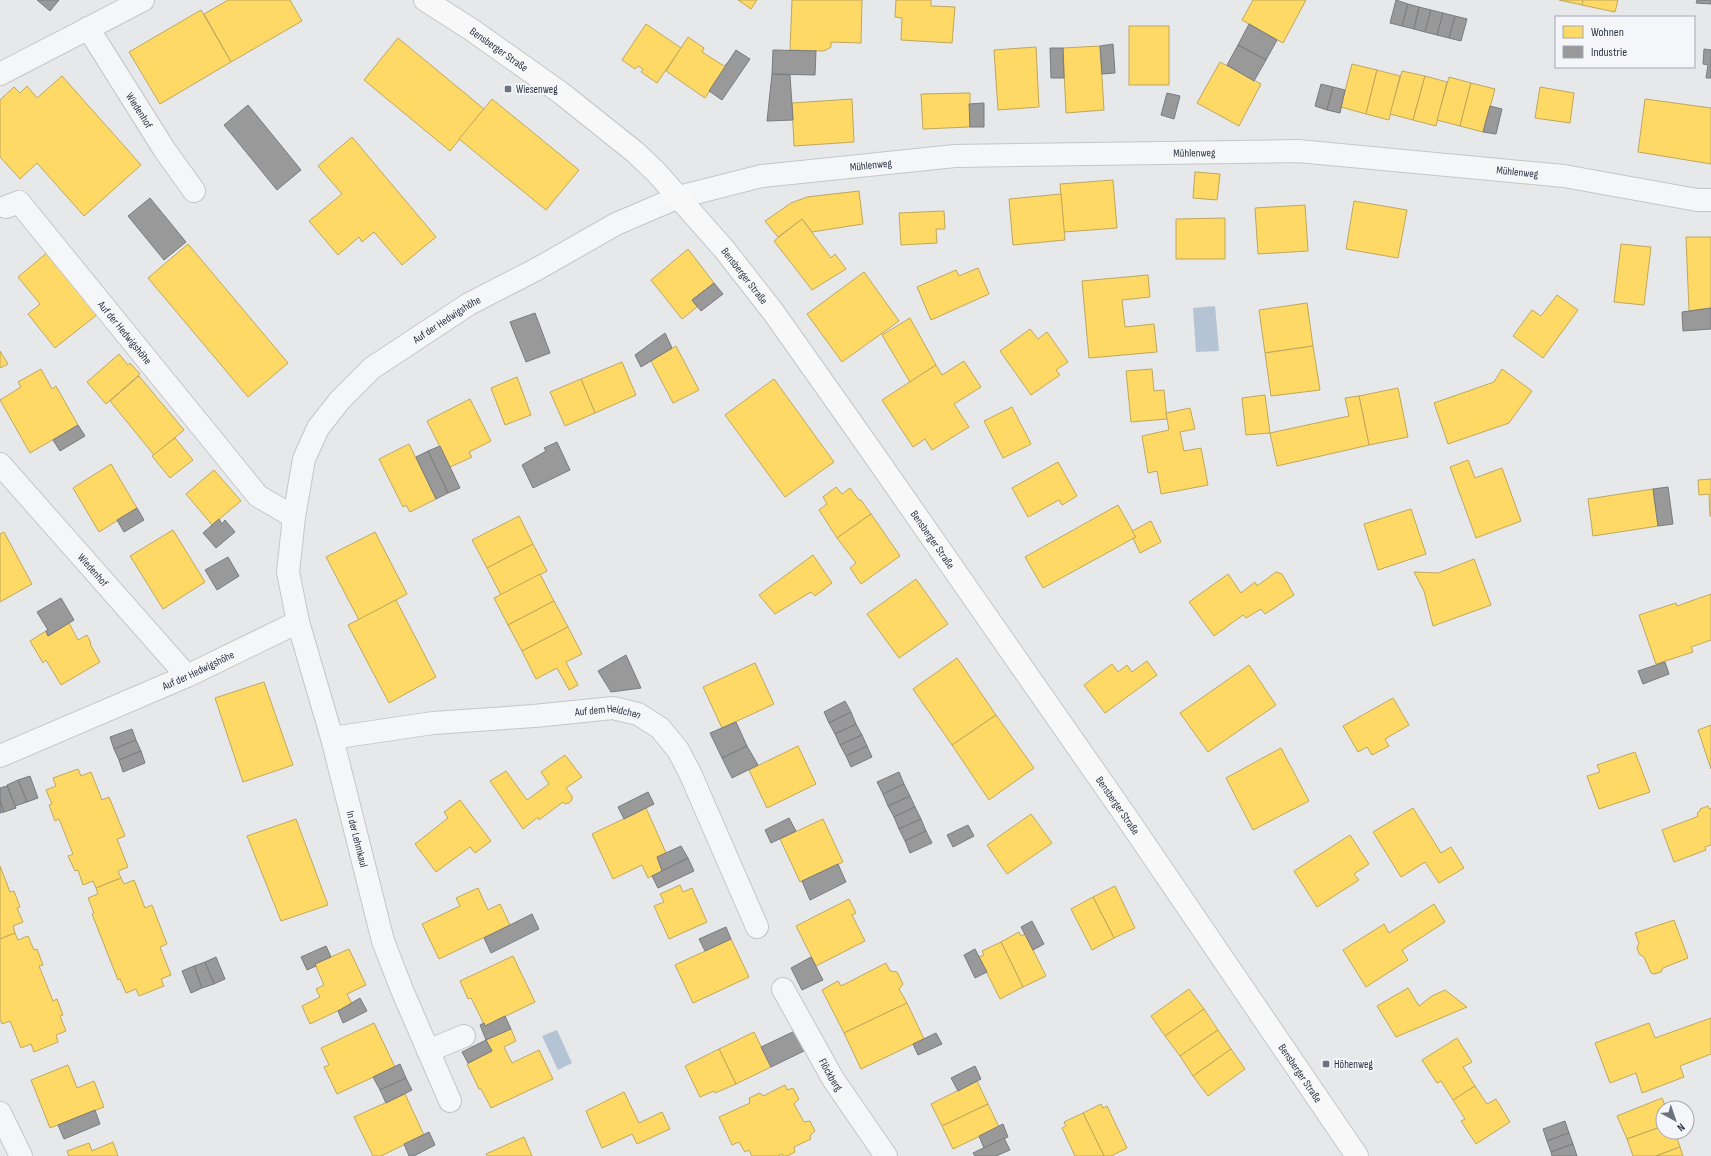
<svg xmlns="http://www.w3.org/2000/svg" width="1711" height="1156" viewBox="0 0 1711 1156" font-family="'Sofia Sans Condensed',sans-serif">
<rect width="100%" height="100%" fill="#e6e8ea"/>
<g fill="#b4c4d5">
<path d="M1215 306 1219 351 1196 352 1193 308Z"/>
<path d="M557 1030 572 1063 558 1070 542 1036Z"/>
</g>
<g fill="#ffd966" stroke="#bfa85c">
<path d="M228 0H290L302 21 231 62 204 14Z"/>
<path d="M738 0H757L751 9Z"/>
<path d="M792 0H862L861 43 831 42V47L824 51 790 50Z"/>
<path d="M896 0H931V6L955 7 952 43 901 40 902 18 895 17Z"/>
<path d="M1253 0H1306L1283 43 1242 20Z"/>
<path d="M1559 0H1583L1582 5Z"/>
<path d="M1583 0H1618L1615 12 1582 5Z"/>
<path d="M201 10 231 62 160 104 129 52Z"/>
<path d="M646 24 681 48 657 83 641 72 643 69 638 66 635 69 622 60Z"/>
<rect x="1129" y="26" width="40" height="59"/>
<path d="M688 37 704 48 702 52 724 66 727 63 728 64 705 98 666 71Z"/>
<path d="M398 38 484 109 450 151 364 80Z"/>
<path d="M1100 46 1104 110 1066 113 1063 48Z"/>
<path d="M1036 47 1039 107 998 110 994 50Z"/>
<path d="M1220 62 1261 84 1239 126 1197 103Z"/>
<path d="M1352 64 1377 70 1366 114 1341 107Z"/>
<path d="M1377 70 1400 76 1389 120 1366 114Z"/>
<path d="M1402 71 1425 76 1413 120 1390 114Z"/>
<path d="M62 76 141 165 84 216 37 163 20 179 0 157V100L14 87 20 93 27 86 37 98Z"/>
<path d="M1425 76 1447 82 1436 126 1413 120Z"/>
<path d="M1449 77 1471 83 1460 126 1437 120Z"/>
<path d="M1471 83 1495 89 1483 132 1460 126Z"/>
<path d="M1540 87 1574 93 1570 123 1535 118Z"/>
<path d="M970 93V127L923 129 921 94Z"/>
<path d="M492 99 579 170 546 210 459 139Z"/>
<path d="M852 99 854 142 794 146 792 103Z"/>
<path d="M1645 99 1711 108V164L1638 152Z"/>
<path d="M352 137 436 237 402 265 374 232 362 242 359 237 338 255 309 221 342 194 318 166Z"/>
<path d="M1195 172 1220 174 1217 200 1193 198Z"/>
<path d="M1113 180 1117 228 1064 232 1060 184Z"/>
<path d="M859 191 863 224 812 232 802 219 778 237 765 221 791 203 807 197Z"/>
<path d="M1061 194 1065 240 1013 245 1009 199Z"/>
<path d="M1354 201 1407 210 1398 258 1346 249Z"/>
<path d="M1305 205 1308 251 1258 254 1255 208Z"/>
<path d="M944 211 945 229H936L937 243 901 245 899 213Z"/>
<path d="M1225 218V259H1176V219Z"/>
<path d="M802 219 831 258 835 254 846 269 812 290 774 241Z"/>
<path d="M1686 237H1711V308L1689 311Z"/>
<path d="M188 244 288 363 248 397 148 278Z"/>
<path d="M1621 244 1651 247 1644 305 1614 302Z"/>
<path d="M688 249 714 283 692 300 697 307 682 319 651 280Z"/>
<path d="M49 251 99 313 55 348 28 314 40 304 18 277Z"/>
<path d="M978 268 989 294 931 320 917 287 956 270 959 276Z"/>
<path d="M864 272 899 321 842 362 807 314Z"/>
<path d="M1148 275 1150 297 1122 300 1125 327 1154 324 1157 352 1089 358 1082 281Z"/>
<path d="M1557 295 1578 310 1543 358 1513 336 1532 310 1541 316Z"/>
<path d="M1307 303 1313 346 1265 353 1259 310Z"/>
<path d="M910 318 936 365 910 382 882 335Z"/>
<path d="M1030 329 1038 339 1047 332 1068 362 1056 370 1060 375 1031 395 1000 351Z"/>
<path d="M676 346 699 390 673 403 651 361Z"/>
<path d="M1313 346 1320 390 1271 396 1265 353Z"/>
<path d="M0 351 8 364 0 368Z"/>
<path d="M119 354 128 365 130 363 140 374 106 404 87 382Z"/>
<path d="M964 361 981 387 954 404 969 427 932 450 925 439 913 447 882 400 936 365 942 375Z"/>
<path d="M622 362 636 395 595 413 581 379Z"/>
<path d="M41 369 52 389 56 386 78 425 30 453 0 400 21 387 18 382Z"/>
<path d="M1152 369 1154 391 1164 390 1167 419 1131 422 1126 371Z"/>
<path d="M1502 369 1532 391 1509 423 1448 444 1434 403 1494 382Z"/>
<path d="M139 376 184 430 154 455 110 401Z"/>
<path d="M517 377 531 415 505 425 491 388Z"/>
<path d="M581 379 595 413 565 426 550 392Z"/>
<path d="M774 379 834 462 785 497 725 415Z"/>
<path d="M1398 388 1408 437 1369 445 1359 396Z"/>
<path d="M1265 395 1270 433 1246 435 1242 398Z"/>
<path d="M1359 396 1369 445 1277 466 1270 433 1349 416 1345 398Z"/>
<path d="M470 399 491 441 469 452 472 457 450 467 427 421Z"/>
<path d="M1012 407 1031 444 1003 458 984 421Z"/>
<path d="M1190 408 1195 429 1180 432 1184 451 1201 448 1208 485 1161 494 1157 471 1148 473 1142 436 1169 430 1166 413Z"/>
<path d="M175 438 193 460 170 478 152 456Z"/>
<path d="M409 444 436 499 410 512 406 505 403 507 379 459Z"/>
<path d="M1468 460 1475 478 1502 468 1521 521 1476 538 1450 467Z"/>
<path d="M1058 462 1077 496 1062 505 1059 500 1028 517 1012 488Z"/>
<path d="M111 464 137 508 99 532 73 488Z"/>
<path d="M214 470 241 501 212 525 186 494Z"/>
<path d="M1711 479V516H1710L1709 494 1699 495 1698 480Z"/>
<path d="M836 487 842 494 850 488 859 500H861L871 514 837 538 819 510 827 504 823 497Z"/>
<path d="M1653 489 1658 526 1593 536 1588 499Z"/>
<path d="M1118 505 1136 537 1043 588 1025 557Z"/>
<path d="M1411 509 1426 554 1378 570 1364 524Z"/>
<path d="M871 514 900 556 861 584 850 568 856 563 837 538Z"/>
<path d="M519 516 533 544 487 568 472 540Z"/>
<path d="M1151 521 1161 542 1140 553 1133 538 1136 537 1132 531Z"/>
<path d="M173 530 205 582 163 609 130 556Z"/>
<path d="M4 532 32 584 0 602V534Z"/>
<path d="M375 532 407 594 359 620 326 557Z"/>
<path d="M533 544 547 571 501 595 487 568Z"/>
<path d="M813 555 832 583 815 596 811 592 775 614 759 595Z"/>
<path d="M1474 559 1491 605 1433 626 1424 591 1414 572 1438 573Z"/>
<path d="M1276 572 1282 574 1294 595 1265 614 1261 609 1246 618 1243 615 1214 636 1189 602 1228 574 1241 593 1255 582 1257 586Z"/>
<path d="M540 574 554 601 508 625 494 598Z"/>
<path d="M916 579 948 624 899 658 867 614Z"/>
<path d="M1711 594V640L1691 647 1693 652 1656 664 1639 615 1676 603 1677 606Z"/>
<path d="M396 600 436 677 389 703 348 625Z"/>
<path d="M554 601 568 627 522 651 508 625Z"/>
<path d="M69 623 78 640 87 635 91 643 90 644 100 662 61 685 46 660 43 663 30 641 46 631 48 636Z"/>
<path d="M568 627 582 654 566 662 578 685 569 690 557 668 536 679 522 651Z"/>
<path d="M957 658 996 715 952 745 913 689Z"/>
<path d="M1147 661 1157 675 1105 713 1084 685 1112 664 1118 672 1127 665 1132 672Z"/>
<path d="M755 663 774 704 722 728 703 687Z"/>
<path d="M1249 665 1276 705 1208 752 1180 713Z"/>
<path d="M264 682 293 765 243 782 215 698Z"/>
<path d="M1393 698 1409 725 1385 739 1389 746 1372 755 1367 747 1358 752 1343 726Z"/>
<path d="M996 715 1034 768 989 800 952 745Z"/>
<path d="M1711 725V769L1698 730Z"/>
<path d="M798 746 816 784 767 808 749 770Z"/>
<path d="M1281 748 1309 801 1253 830 1226 778Z"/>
<path d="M1635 752 1650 792 1599 809 1587 776 1600 772 1597 765Z"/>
<path d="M565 755 582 777 566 788 572 796V800L569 803 565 804 563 802 539 820 538 817 523 829 490 781 506 771 527 800 549 784 541 772Z"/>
<path d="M78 769 81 776 91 772 102 800 109 797 125 836 117 839 128 867 118 871 121 878 96 888 93 881 83 885 78 870 75 871 68 856 73 854 59 819 55 821 49 805 52 804 46 790 56 786 53 778Z"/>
<path d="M460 800 491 841 475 853 470 847 436 872 415 844 448 818 444 812Z"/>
<path d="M1708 806 1709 809 1711 808V845L1705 847 1706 850 1674 862 1662 830 1694 818 1698 816 1697 813 1700 811V809Z"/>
<path d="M646 808 666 853 657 857 662 871 648 878 642 865 613 879 592 834Z"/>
<path d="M1413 808 1441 853 1451 847 1464 868 1439 883 1425 862 1401 877 1373 832Z"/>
<path d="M1031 814 1052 843 1007 874 987 845Z"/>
<path d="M296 819 328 905 281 921 247 836Z"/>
<path d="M823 819 843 862 800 882 780 839Z"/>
<path d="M1350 835 1369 864 1354 874 1359 880 1317 907 1294 871Z"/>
<path d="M0 866 10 892 14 891 20 907 17 908 23 922 13 926 15 933 0 939Z"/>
<path d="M121 878 124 884 134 880 145 908 152 905 167 944 160 947 171 975 161 979 164 986 139 996 136 989 126 993 120 979 118 980 92 914 94 913 88 898 98 894 96 888Z"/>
<path d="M680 885 683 892 692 888 707 922 669 939 654 906 664 902 660 894Z"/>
<path d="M1115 886 1135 928 1114 938 1093 897Z"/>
<path d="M478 888 488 910 500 904 510 925 439 959 422 924 460 906 456 898Z"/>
<path d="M1093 897 1114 938 1092 950 1071 909Z"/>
<path d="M849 899 856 913 852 915 865 941 816 966 796 926Z"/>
<path d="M1434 904 1445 922 1402 950 1408 960 1366 987 1343 950 1384 924 1389 933Z"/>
<path d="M1674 920 1688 958 1663 968 1661 972 1654 974 1651 973 1644 957 1639 954 1637 948 1639 943 1635 933Z"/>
<path d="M1019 932 1021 936 1025 934 1046 976 1023 987 1001 942Z"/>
<path d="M15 933 18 940 28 936 34 950 37 949 43 965 39 966 53 1001 57 999 63 1015 60 1016 66 1031 56 1035 58 1042 34 1052 31 1044 21 1048 10 1021 2 1024 0 1019V939Z"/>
<path d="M731 939 749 977 693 1003 675 965Z"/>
<path d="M1001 942 1023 987 1000 999 979 957 984 955 982 951Z"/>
<path d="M349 949 366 985 347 994 352 1004 310 1024 302 1006 320 997 316 989 324 985 315 964Z"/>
<path d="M513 956 535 1002 485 1026 471 998 468 999 460 981Z"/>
<path d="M886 963 890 971 897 972 903 984 899 989 907 1003 844 1033 822 990 838 981 841 986Z"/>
<path d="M1408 988 1419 1006 1432 996 1445 990 1467 1007 1396 1037 1377 1006Z"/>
<path d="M1189 989 1204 1009 1165 1036 1151 1016Z"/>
<path d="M907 1003 924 1039 861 1069 844 1033Z"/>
<path d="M1204 1009 1218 1030 1180 1056 1165 1036Z"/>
<path d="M1711 1018V1054L1680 1066 1684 1077 1642 1093 1636 1073 1610 1083 1595 1043 1649 1023 1655 1038Z"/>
<path d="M374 1023 395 1067 337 1094 324 1067 329 1065 321 1048Z"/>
<path d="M511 1029 516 1041 504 1047 512 1063 539 1050 553 1079 491 1108 481 1089H479L467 1064 492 1051 486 1040Z"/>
<path d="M1218 1030 1231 1049 1193 1076 1180 1056Z"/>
<path d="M754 1032 771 1067 736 1084 719 1049Z"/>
<path d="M1457 1038 1472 1062 1463 1067 1475 1086 1453 1100 1441 1081 1437 1083 1422 1060Z"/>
<path d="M719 1049 736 1084 715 1093 714 1091 700 1097 685 1066Z"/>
<path d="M1231 1049 1245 1069 1208 1096 1193 1076Z"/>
<path d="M68 1065 77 1088 94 1081 104 1107 50 1128 31 1080Z"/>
<path d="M977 1081 988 1104 942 1126 931 1104Z"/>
<path d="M785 1085 787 1090 793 1088 799 1099 794 1104 804 1122 810 1121 815 1131 810 1136 811 1139 794 1147 795 1152 787 1156H783L782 1154 778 1156H752L749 1150 745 1152 739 1142 732 1145 719 1117 750 1103 749 1098 760 1093 763 1096Z"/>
<path d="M1475 1086 1487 1104 1496 1099 1510 1122 1476 1144 1461 1121 1465 1119 1453 1100Z"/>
<path d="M624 1092 639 1123 662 1112 670 1129 637 1144 632 1134 602 1148 586 1111Z"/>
<path d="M405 1094 424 1135 381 1156H373L354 1117Z"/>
<path d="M1662 1098 1666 1108H1663V1126L1627 1139 1617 1116Z"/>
<path d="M988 1104 999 1127 953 1149 942 1126Z"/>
<path d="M1101 1104 1103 1108 1107 1106 1127 1148 1111 1156H1104L1083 1113Z"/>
<path d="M1083 1113 1104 1156H1075L1062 1128 1066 1126 1064 1122Z"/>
<path d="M1663 1126V1132H1675L1680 1147 1656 1156H1633L1627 1139Z"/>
<path d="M524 1137 532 1156H487L486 1154Z"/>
<path d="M113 1142 118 1156H69L67 1151 89 1143 92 1151Z"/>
<path d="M1680 1147 1683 1156H1656Z"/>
</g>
<g fill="#999" stroke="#787b80">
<path d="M37 0H59L50 11Z"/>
<path d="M1396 0 1408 4 1402 26 1390 23Z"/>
<path d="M1697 0H1711V4L1696 3Z"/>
<path d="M1408 4 1419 7 1414 29 1402 26Z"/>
<path d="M1419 7 1431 10 1425 32 1414 29Z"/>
<path d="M1431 10 1443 13 1437 35 1425 32Z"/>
<path d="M1443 13 1455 16 1449 38 1437 35Z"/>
<path d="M1455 16 1467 19 1461 41 1449 38Z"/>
<path d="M1249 24 1277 40 1266 60 1238 45Z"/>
<path d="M1113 44 1115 73 1102 74 1100 46Z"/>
<path d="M1238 45 1266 60 1254 81 1227 65Z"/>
<path d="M1050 48H1063L1064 78H1051Z"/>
<path d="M1704 49 1711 50V78H1706L1708 65 1703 64Z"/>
<path d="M736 50 750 59 722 100 709 91Z"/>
<path d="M773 50 816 51 815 75 772 74Z"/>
<path d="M772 74 790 75 793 120 767 121Z"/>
<path d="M1321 84 1333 87 1327 110 1315 106Z"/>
<path d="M1333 87 1345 90 1340 113 1327 110Z"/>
<path d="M1167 93 1180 96 1174 119 1161 115Z"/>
<path d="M984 103V127H970L969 104Z"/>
<path d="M248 105 301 170 277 190 224 125Z"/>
<path d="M1490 106 1502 109 1496 134 1483 132Z"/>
<path d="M150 198 186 242 164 260 128 216Z"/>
<path d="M714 283 723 294 701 311 692 300Z"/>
<path d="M1711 308V329L1683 331 1682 312Z"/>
<path d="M535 313 550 353 526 362 510 322Z"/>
<path d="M665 333 672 348 641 367 635 355Z"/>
<path d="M78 425 85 436 60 451 53 440Z"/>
<path d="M557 442 570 470 533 488 522 465 546 451 544 448Z"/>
<path d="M440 446 460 488 448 493 428 451Z"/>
<path d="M428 451 448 493 436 499 416 457Z"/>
<path d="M1668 487 1673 524 1658 526 1653 489Z"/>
<path d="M137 508 144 520 124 532 117 520Z"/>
<path d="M219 519 222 524 225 520 235 532 216 548 203 533Z"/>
<path d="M228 557 239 576 217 590 205 570Z"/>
<path d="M61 598 74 620 48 636 46 631 48 630 37 612Z"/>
<path d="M626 655 641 688 611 692 598 671Z"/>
<path d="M1665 662 1669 674 1643 684 1638 671Z"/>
<path d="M845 701 851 712 829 723 824 712Z"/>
<path d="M851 712 856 724 835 734 829 723Z"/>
<path d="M736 722 747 746 722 758 710 733Z"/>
<path d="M856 724 862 735 840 745 835 734Z"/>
<path d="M132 729 136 740 114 749 110 737Z"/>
<path d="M862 735 867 746 846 756 840 745Z"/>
<path d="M136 740 141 751 119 760 114 749Z"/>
<path d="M747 746 758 765 732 778 722 758Z"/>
<path d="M867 746 872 757 851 767 846 756Z"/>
<path d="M141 751 145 763 123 772 119 760Z"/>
<path d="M899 772 904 784 883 794 877 782Z"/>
<path d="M30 776 38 798 27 802 18 780Z"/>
<path d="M18 780 27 802 15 806 7 785Z"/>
<path d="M904 784 910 796 888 806 883 794Z"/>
<path d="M7 786 16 808 4 812 0 801V788Z"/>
<path d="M648 792 654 804 624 819 618 807Z"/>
<path d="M910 796 915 807 894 817 888 806Z"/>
<path d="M0 801 4 812 0 813Z"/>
<path d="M915 807 921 819 899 829 894 817Z"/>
<path d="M789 818 796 831 771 843 765 830Z"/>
<path d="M921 819 926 831 905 841 899 829Z"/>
<path d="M968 825 974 836 953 847 947 835Z"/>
<path d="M926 831 932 843 910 853 905 841Z"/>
<path d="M681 846 688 858 662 871 657 857Z"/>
<path d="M688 858 694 871 658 888 652 876Z"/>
<path d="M838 864 846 882 810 900 802 881Z"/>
<path d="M532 914 539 929 491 953 484 938Z"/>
<path d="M1032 921 1044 944 1033 950 1021 927Z"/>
<path d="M726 927 731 939 705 951 699 939Z"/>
<path d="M326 946 331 957 315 964 316 966 307 970 301 957Z"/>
<path d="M975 949 987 972 975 978 964 955Z"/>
<path d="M216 957 225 979 214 984 205 962Z"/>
<path d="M811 957 823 980 802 990 791 968Z"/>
<path d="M205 962 214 984 202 988 194 966Z"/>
<path d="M194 966 202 988 191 993 182 971Z"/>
<path d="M360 998 367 1011 343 1023 338 1011Z"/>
<path d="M505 1016 511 1029 486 1040 480 1025 484 1023 485 1026Z"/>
<path d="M797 1030 806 1050 771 1067 761 1047Z"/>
<path d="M936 1033 942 1044 918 1055 913 1044Z"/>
<path d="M486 1040 492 1051 468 1063 462 1052Z"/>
<path d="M400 1064 406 1078 380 1090 373 1077Z"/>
<path d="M975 1066 981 1079 958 1091 951 1078Z"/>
<path d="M406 1078 412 1090 386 1103 380 1090Z"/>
<path d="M95 1110 100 1124 64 1139 58 1125Z"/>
<path d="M1565 1121 1569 1133 1547 1141 1543 1129Z"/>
<path d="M1003 1124 1008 1137 984 1148 979 1136Z"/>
<path d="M429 1132 435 1145 414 1156H409L404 1144Z"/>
<path d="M1569 1133 1573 1144 1551 1152 1547 1141Z"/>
<path d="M1004 1138 1010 1150 996 1156H975L973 1153Z"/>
<path d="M1573 1144 1577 1156H1552L1551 1152Z"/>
</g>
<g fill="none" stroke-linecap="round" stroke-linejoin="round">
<g stroke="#c4c6c8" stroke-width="24">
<g id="minor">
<path id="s1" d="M88 28 164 149 194 191"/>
<path d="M0 74 143 0"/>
<path id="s2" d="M6 207 19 202 258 496 294 517"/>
<path id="s3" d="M0 464 187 676"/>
<path id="s4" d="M298 622 332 738 383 941 402 990 450 1101"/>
<path id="s5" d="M332 738 433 723 534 716 613 708 638 714 660 728 678 750 690 773 757 927"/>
<path id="s6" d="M0 756 187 676 298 622 288 572 294 517 304 459 318 428 340 400 372 368 469 304 537 269 616 224 679 197 762 176 955 156 1298 151 1564 176 1697 200H1711"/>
<path id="s7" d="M783 989 833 1079 886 1156"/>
<path d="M428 1051 464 1036"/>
<path d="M0 1113 21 1156"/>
</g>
</g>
<g stroke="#c4c6c8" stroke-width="24">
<g id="secondary">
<path id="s8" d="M425 0 472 30 561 93 635 152 656 172 724 249 774 313 870 449 1127 818 1357 1156"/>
</g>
</g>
<use href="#minor" stroke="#f5f6f7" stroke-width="22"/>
<use href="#secondary" stroke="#f8f8f8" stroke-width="22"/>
</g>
<g fill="#6c737f" stroke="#f4f6f9" stroke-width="1.5">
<rect x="504" y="85" width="8" height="8" rx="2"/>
<rect x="1322" y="1060" width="8" height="8" rx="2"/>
</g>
<g text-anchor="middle" stroke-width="4" stroke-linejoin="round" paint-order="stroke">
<g font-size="11" fill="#2b3445" stroke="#f4f6f9">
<text dy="4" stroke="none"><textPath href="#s8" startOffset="89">Bensberger Straße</textPath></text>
<text dy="4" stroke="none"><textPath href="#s1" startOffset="97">Wiedenhof</textPath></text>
<text dy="4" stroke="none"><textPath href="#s6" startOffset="1478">Mühlenweg</textPath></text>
<text dy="4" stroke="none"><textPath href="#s6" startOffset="1154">Mühlenweg</textPath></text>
<text dy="4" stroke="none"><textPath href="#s6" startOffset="1802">Mühlenweg</textPath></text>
<text dy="4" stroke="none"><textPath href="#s8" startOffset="425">Bensberger Straße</textPath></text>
<text dy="4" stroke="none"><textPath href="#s6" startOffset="696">Auf der Hedwigshöhe</textPath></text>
<text dy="4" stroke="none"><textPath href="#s2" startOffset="182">Auf der Hedwigshöhe</textPath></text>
<text dy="4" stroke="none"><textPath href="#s8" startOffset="749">Bensberger Straße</textPath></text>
<text dy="4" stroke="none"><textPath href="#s3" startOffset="141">Wiedenhof</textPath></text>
<text dy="4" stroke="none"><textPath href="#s6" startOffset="216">Auf der Hedwigshöhe</textPath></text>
<text dy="4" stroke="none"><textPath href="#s5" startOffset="278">Auf dem Heidchen</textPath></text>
<text dy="4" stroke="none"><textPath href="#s8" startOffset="1073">Bensberger Straße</textPath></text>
<text dy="4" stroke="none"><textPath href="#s4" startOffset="225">In der Lehmkaul</textPath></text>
<text dy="4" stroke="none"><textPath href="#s8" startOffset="1397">Bensberger Straße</textPath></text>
<text dy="4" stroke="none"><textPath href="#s7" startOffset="98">Flöckberg</textPath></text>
</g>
<g font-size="11" fill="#2b3445" stroke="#f4f6f9" text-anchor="start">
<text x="516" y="93">Wiesenweg</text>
<text x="1334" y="1068">Höhenweg</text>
</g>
</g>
<rect x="1555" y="16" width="140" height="52" fill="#f4f6f9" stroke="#a4a8b1"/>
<rect x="1563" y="26" width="20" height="12" fill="#ffd966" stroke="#a4a8b1"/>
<text x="1591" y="36" font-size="12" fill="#2b3445">Wohnen</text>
<rect x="1563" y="46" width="20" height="12" fill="#999999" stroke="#a4a8b1"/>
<text x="1591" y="56" font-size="12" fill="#2b3445">Industrie</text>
<g transform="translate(1675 1120) rotate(140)"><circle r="19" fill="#f4f6f9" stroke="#a4a8b1"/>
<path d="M0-3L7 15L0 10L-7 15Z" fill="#6c737f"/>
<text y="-6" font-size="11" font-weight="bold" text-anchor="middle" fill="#2b3445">N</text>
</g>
</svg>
